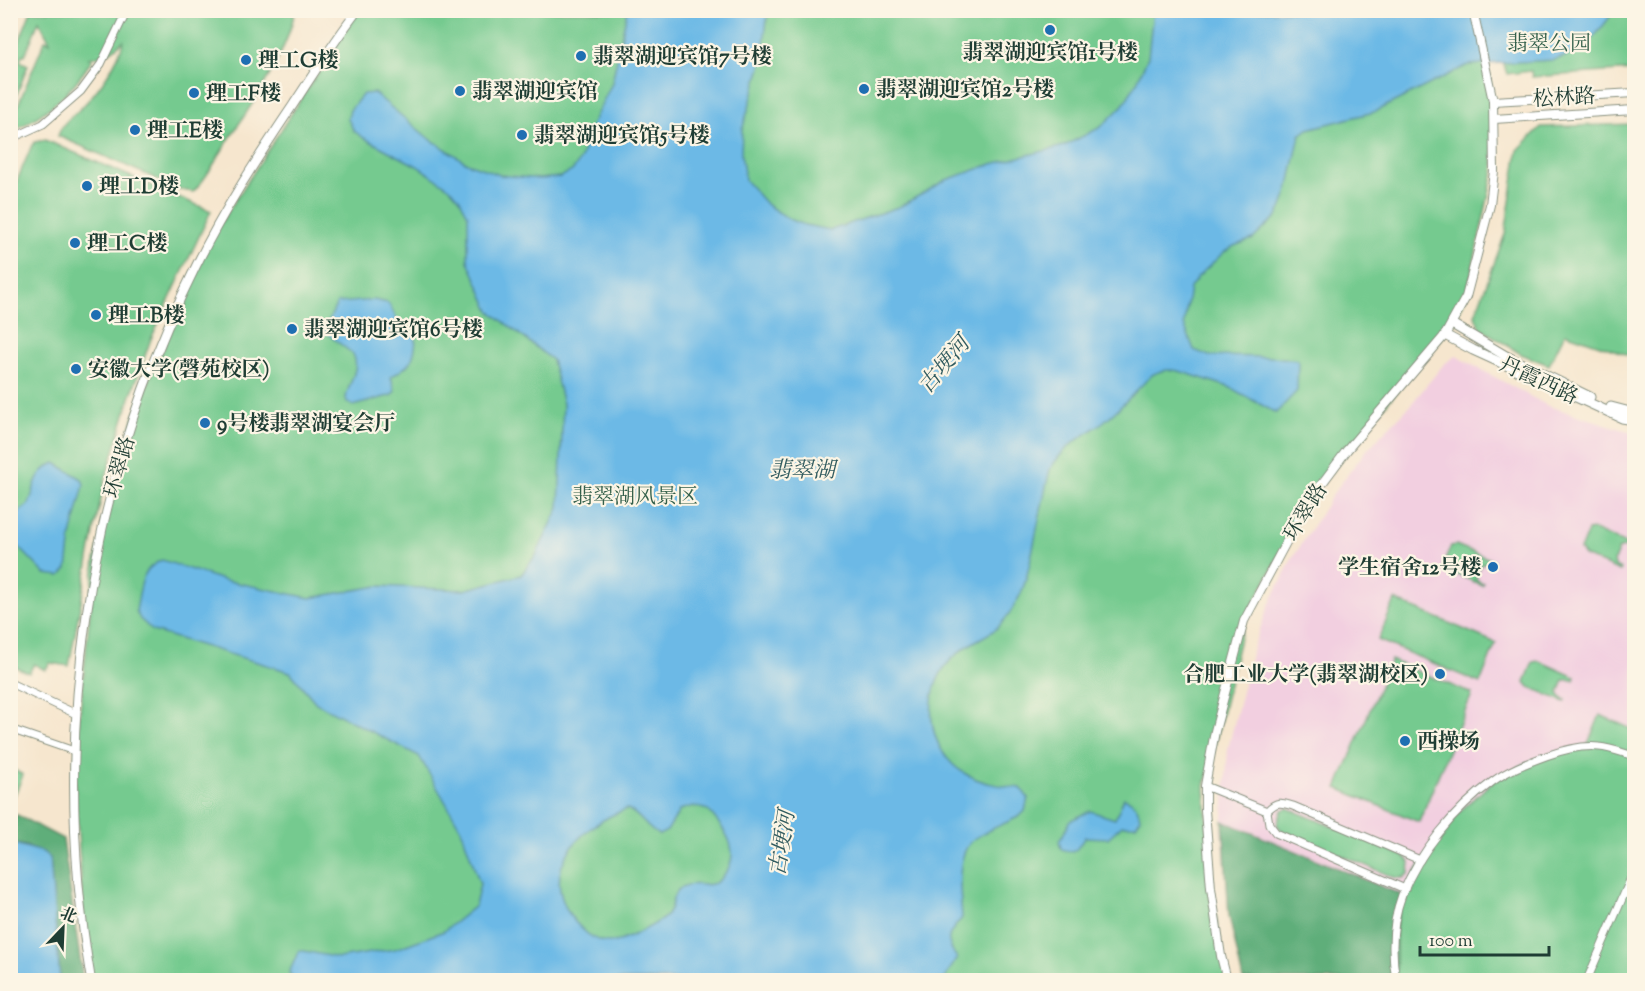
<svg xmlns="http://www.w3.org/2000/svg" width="1645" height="991" viewBox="0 0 1645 991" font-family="'Sorts Mill Goudy','Noto Serif SC',serif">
<rect width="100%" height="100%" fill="#fcf5e5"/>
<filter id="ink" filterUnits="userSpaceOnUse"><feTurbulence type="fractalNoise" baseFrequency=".0167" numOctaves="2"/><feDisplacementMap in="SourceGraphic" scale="12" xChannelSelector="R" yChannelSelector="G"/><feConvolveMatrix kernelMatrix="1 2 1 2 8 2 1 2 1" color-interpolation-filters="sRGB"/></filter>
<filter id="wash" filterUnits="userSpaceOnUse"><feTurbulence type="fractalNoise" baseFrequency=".008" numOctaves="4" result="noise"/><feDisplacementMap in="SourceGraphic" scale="24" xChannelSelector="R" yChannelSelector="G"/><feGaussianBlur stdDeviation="1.35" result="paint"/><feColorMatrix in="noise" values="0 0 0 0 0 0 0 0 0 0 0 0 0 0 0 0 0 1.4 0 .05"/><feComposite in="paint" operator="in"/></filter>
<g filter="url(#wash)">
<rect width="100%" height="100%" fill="#f6e6ce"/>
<path fill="#f2cfe0" d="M1456 356 1548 406 1634 433V980H1243L1229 916 1222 830 1228 749 1253 647 1269 605 1292 559 1335 491 1365 452 1408 408 1444 364Z"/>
<g fill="#74ca8f" stroke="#4a8462" stroke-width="1.5">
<path d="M137 10 295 11C285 60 251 104 225 146 215 161 206 180 193 192L182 190 58 136C62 122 71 118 81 108 99 90 117 64 124 40 114 51 104 56 89 58L92 60C70 94 47 114 11 132L10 124 45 40 50 42 39 21 25 55H22L20 61 28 65 17 94 11 91V62L31 11H135V16Z"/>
<path d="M358 11H1473L1490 80 1494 171 1466 297 1452 324 1312 495 1244 621 1205 786 1211 888 1227 980H91L85 940 74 772 95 560 134 416 209 241Z"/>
<path d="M1485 11H1634V70L1532 77 1531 71 1507 74Z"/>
<path d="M1634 124V357L1565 333 1549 365 1521 354 1480 328 1475 315 1505 234 1518 150 1541 127Z"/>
<path d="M45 140 211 211 151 339 130 398 105 480 95 527 69 666 50 663 45 670 34 664 29 673 11 665V195L32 145 35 142Z"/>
<path d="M1594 530 1630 546 1629 549 1623 547 1619 549 1614 561 1615 566 1621 569 1620 571 1584 556 1580 550 1588 531Z"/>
<path d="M1456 545 1493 560 1491 563H1482L1476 576 1477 580 1483 583 1482 585 1446 570 1443 565 1451 546Z"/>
<path d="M1395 600 1496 643 1480 683 1378 640Z"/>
<path d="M1391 660 1472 694 1419 822 1337 788Z"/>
<path d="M1539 661 1575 677 1574 680H1564L1559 693 1560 697 1566 700 1565 702 1529 687 1525 682 1533 662Z"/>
<path d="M1600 715 1634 730V980H1396L1393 938 1405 889 1447 823 1493 781 1526 763 1587 746Z"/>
<path d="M11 768 23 775 12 801 13 810 11 811Z"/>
<path d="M1287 808 1404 856 1410 862 1409 873 1403 878H1396L1282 831 1277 825 1282 810Z"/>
</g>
<g fill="#5fae7a" stroke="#3f7657" stroke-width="1.5">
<path d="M17 815 63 839 83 980H60L50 858 26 846 11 843 10 816Z"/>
<path d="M1223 821 1402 895 1396 919V980H1243L1229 916Z"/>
</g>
<g fill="#6cb9e6" stroke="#467b8d" stroke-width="1.5" fill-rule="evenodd">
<path d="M627 11H768L761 67 742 130 741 153 745 180 767 205 789 219 805 225 831 230 901 206 946 180 992 164 1064 146 1101 127 1123 105 1136 84 1148 57 1153 11H1614C1598 34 1583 54 1553 60L1468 65 1374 112 1308 129 1300 135 1288 190 1282 207 1277 216 1253 239 1234 246 1223 253 1197 278 1190 288 1184 324 1194 350 1209 356 1274 357 1298 360 1297 391 1276 413 1229 387 1179 371C1170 369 1160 370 1152 375 1136 390 1121 408 1103 422 1080 440 1068 441 1050 469 1044 496 1038 522 1033 549 1029 566 1026 586 1017 601 1012 610 1005 620 998 627 994 631 988 634 983 637 968 645 954 654 944 668 922 701 929 752 964 773 982 784 1001 786 1021 788L1028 798 1025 811 1020 816C1005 824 986 830 973 840 954 856 961 896 962 918 948 935 943 938 957 958L944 980H296L289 973 299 950 339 958 395 949 444 931 475 906 480 884 461 829 419 756 316 703 290 672 153 631 140 619 136 611C141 589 139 569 162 560L223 580 310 598 378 586 464 590 521 575 536 555 559 508 563 404 552 360 490 311 468 261V215L459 198 450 188 417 166 364 138 354 131 348 119 350 110 363 94 374 93 427 137 467 163 500 175 540 179 560 177 572 171 581 159 591 126 612 83ZM693 806 708 810C722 826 740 847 728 869 724 875 719 883 712 884 699 887 690 880 678 890 671 896 673 908 667 915 661 922 629 938 619 941 614 942 606 942 601 941 589 938 576 924 570 915 539 866 582 825 627 809 640 814 646 829 659 835L667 831 680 810Z"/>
<path d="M374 300 388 303C398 317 396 330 416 337 415 360 411 365 391 377L395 391 392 395 353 406 347 402 346 398C348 383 361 369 353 354L324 331 337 303Z"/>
<path d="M55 463 82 479 84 485 71 536 67 569 60 576 45 574 17 545C19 535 11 523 17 514 20 510 25 508 29 504 36 486 33 473 55 463Z"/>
<path d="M1124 798C1134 801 1139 809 1140 819L1136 825H1122L1108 838 1085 837 1076 850 1072 852 1061 849 1059 841 1067 828 1069 821 1090 811 1115 819Z"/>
<path d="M11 843 43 852 50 858 60 980H11Z"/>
</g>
</g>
<g filter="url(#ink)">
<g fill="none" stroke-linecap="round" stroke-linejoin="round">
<g stroke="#8a9281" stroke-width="9">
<g id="minor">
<path d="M10 139 43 124 81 91 101 64 127 10"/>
<path d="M10 683 76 714"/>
<path d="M10 729 74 751"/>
<path d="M1205 786 1267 811C1276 801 1281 802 1293 806L1420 860"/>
<path d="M1267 811 1269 824 1276 833 1405 889"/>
<path d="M1396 980C1391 952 1392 922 1402 895 1419 852 1455 809 1492 782 1508 770 1527 763 1546 756 1563 750 1581 745 1599 747 1611 748 1623 753 1634 756"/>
<path d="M1587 980 1634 871"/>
</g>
</g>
<g stroke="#8a9281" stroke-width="10">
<g id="tertiary">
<path d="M1493 101 1634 93"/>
<path d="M1494 119 1634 110"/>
<path d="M91 980C49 738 86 486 196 266 224 209 258 157 293 105 314 73 334 41 358 10"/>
<path d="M1227 980 1221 956 1211 888 1205 810V786L1215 731 1244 621 1306 505 1347 450 1445 335 1466 297 1490 205 1494 171 1493 101 1473 10"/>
</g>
</g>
<g stroke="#8a9281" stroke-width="11">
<g id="secondary">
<path d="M1452 324 1506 356 1590 397"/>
<path d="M1445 335 1473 350 1622 418 1634 420"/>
<path d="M1611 407 1634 413"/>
</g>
</g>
<use href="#minor" stroke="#fff" stroke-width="7"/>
<use href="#tertiary" stroke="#fff" stroke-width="8"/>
<use href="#secondary" stroke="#fff" stroke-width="9"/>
</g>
</g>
<g fill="#1f6fb2" stroke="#fcf5e5" stroke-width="2">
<circle cx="1050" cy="30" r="6"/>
<circle cx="581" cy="56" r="6"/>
<circle cx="246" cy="60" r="6"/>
<circle cx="864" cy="89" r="6"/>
<circle cx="460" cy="91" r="6"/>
<circle cx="194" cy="93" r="6"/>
<circle cx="135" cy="130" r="6"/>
<circle cx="522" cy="135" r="6"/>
<circle cx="87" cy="186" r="6"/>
<circle cx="75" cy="243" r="6"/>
<circle cx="96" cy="315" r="6"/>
<circle cx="292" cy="329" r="6"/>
<circle cx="76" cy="369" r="6"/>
<circle cx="205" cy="423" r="6"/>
<circle cx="1493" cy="567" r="6"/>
<circle cx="1440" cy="674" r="6"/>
<circle cx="1405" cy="741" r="6"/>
</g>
<g text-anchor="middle" stroke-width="4.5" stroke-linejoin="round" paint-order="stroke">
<g font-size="21" fill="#34604b" stroke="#fcf5e5">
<text x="1549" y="50">翡翠公园</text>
<text x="635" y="503">翡翠湖风景区</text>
</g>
<g font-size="21" font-weight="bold" fill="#1f3d34" stroke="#fcf5e5" text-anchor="start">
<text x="1050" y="59" text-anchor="middle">翡翠湖迎宾馆1号楼</text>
<text x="593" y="63">翡翠湖迎宾馆7号楼</text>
<text x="258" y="67">理工G楼</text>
<text x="876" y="96">翡翠湖迎宾馆2号楼</text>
<text x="472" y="98">翡翠湖迎宾馆</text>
<text x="206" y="100">理工F楼</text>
<text x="147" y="137">理工E楼</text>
<text x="534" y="142">翡翠湖迎宾馆5号楼</text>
<text x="99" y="193">理工D楼</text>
<text x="87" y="250">理工C楼</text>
<text x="108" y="322">理工B楼</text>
<text x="304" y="336">翡翠湖迎宾馆6号楼</text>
<text x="88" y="376">安徽大学(磬苑校区)</text>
<text x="217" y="430">9号楼翡翠湖宴会厅</text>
<text x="1481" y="574" text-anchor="end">学生宿舍12号楼</text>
<text x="1428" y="681" text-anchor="end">合肥工业大学(翡翠湖校区)</text>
<text x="1417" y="748">西操场</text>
</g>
<g font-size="21" fill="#1f3d34" stroke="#fcf5e5">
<text transform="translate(1564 97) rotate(-3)" y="7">松林路</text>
<text transform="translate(1539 380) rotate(25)" y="7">丹霞西路</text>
<text transform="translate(119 467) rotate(-74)" y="7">环翠路</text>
<text transform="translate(1305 512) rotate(-59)" y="7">环翠路</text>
</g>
<g font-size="22" font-style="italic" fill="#325c60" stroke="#fcf5e5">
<text transform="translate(943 364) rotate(-50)" y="8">古埂河</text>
<text x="802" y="477">翡翠湖</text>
<text transform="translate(781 843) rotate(-81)" y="8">古埂河</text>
</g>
</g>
<rect width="1645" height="991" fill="none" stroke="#fcf5e5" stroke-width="36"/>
<g transform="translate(63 928) rotate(23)" stroke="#fcf5e5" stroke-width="4.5" paint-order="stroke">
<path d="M0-4.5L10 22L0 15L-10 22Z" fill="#1f3d34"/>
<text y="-9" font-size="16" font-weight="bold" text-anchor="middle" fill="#1f3d34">北</text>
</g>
<path d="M1420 946v9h129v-9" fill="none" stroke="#1f3d34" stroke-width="3"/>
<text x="1429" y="946" font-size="18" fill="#1f3d34" stroke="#fcf5e5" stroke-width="4.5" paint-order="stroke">100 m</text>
</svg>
